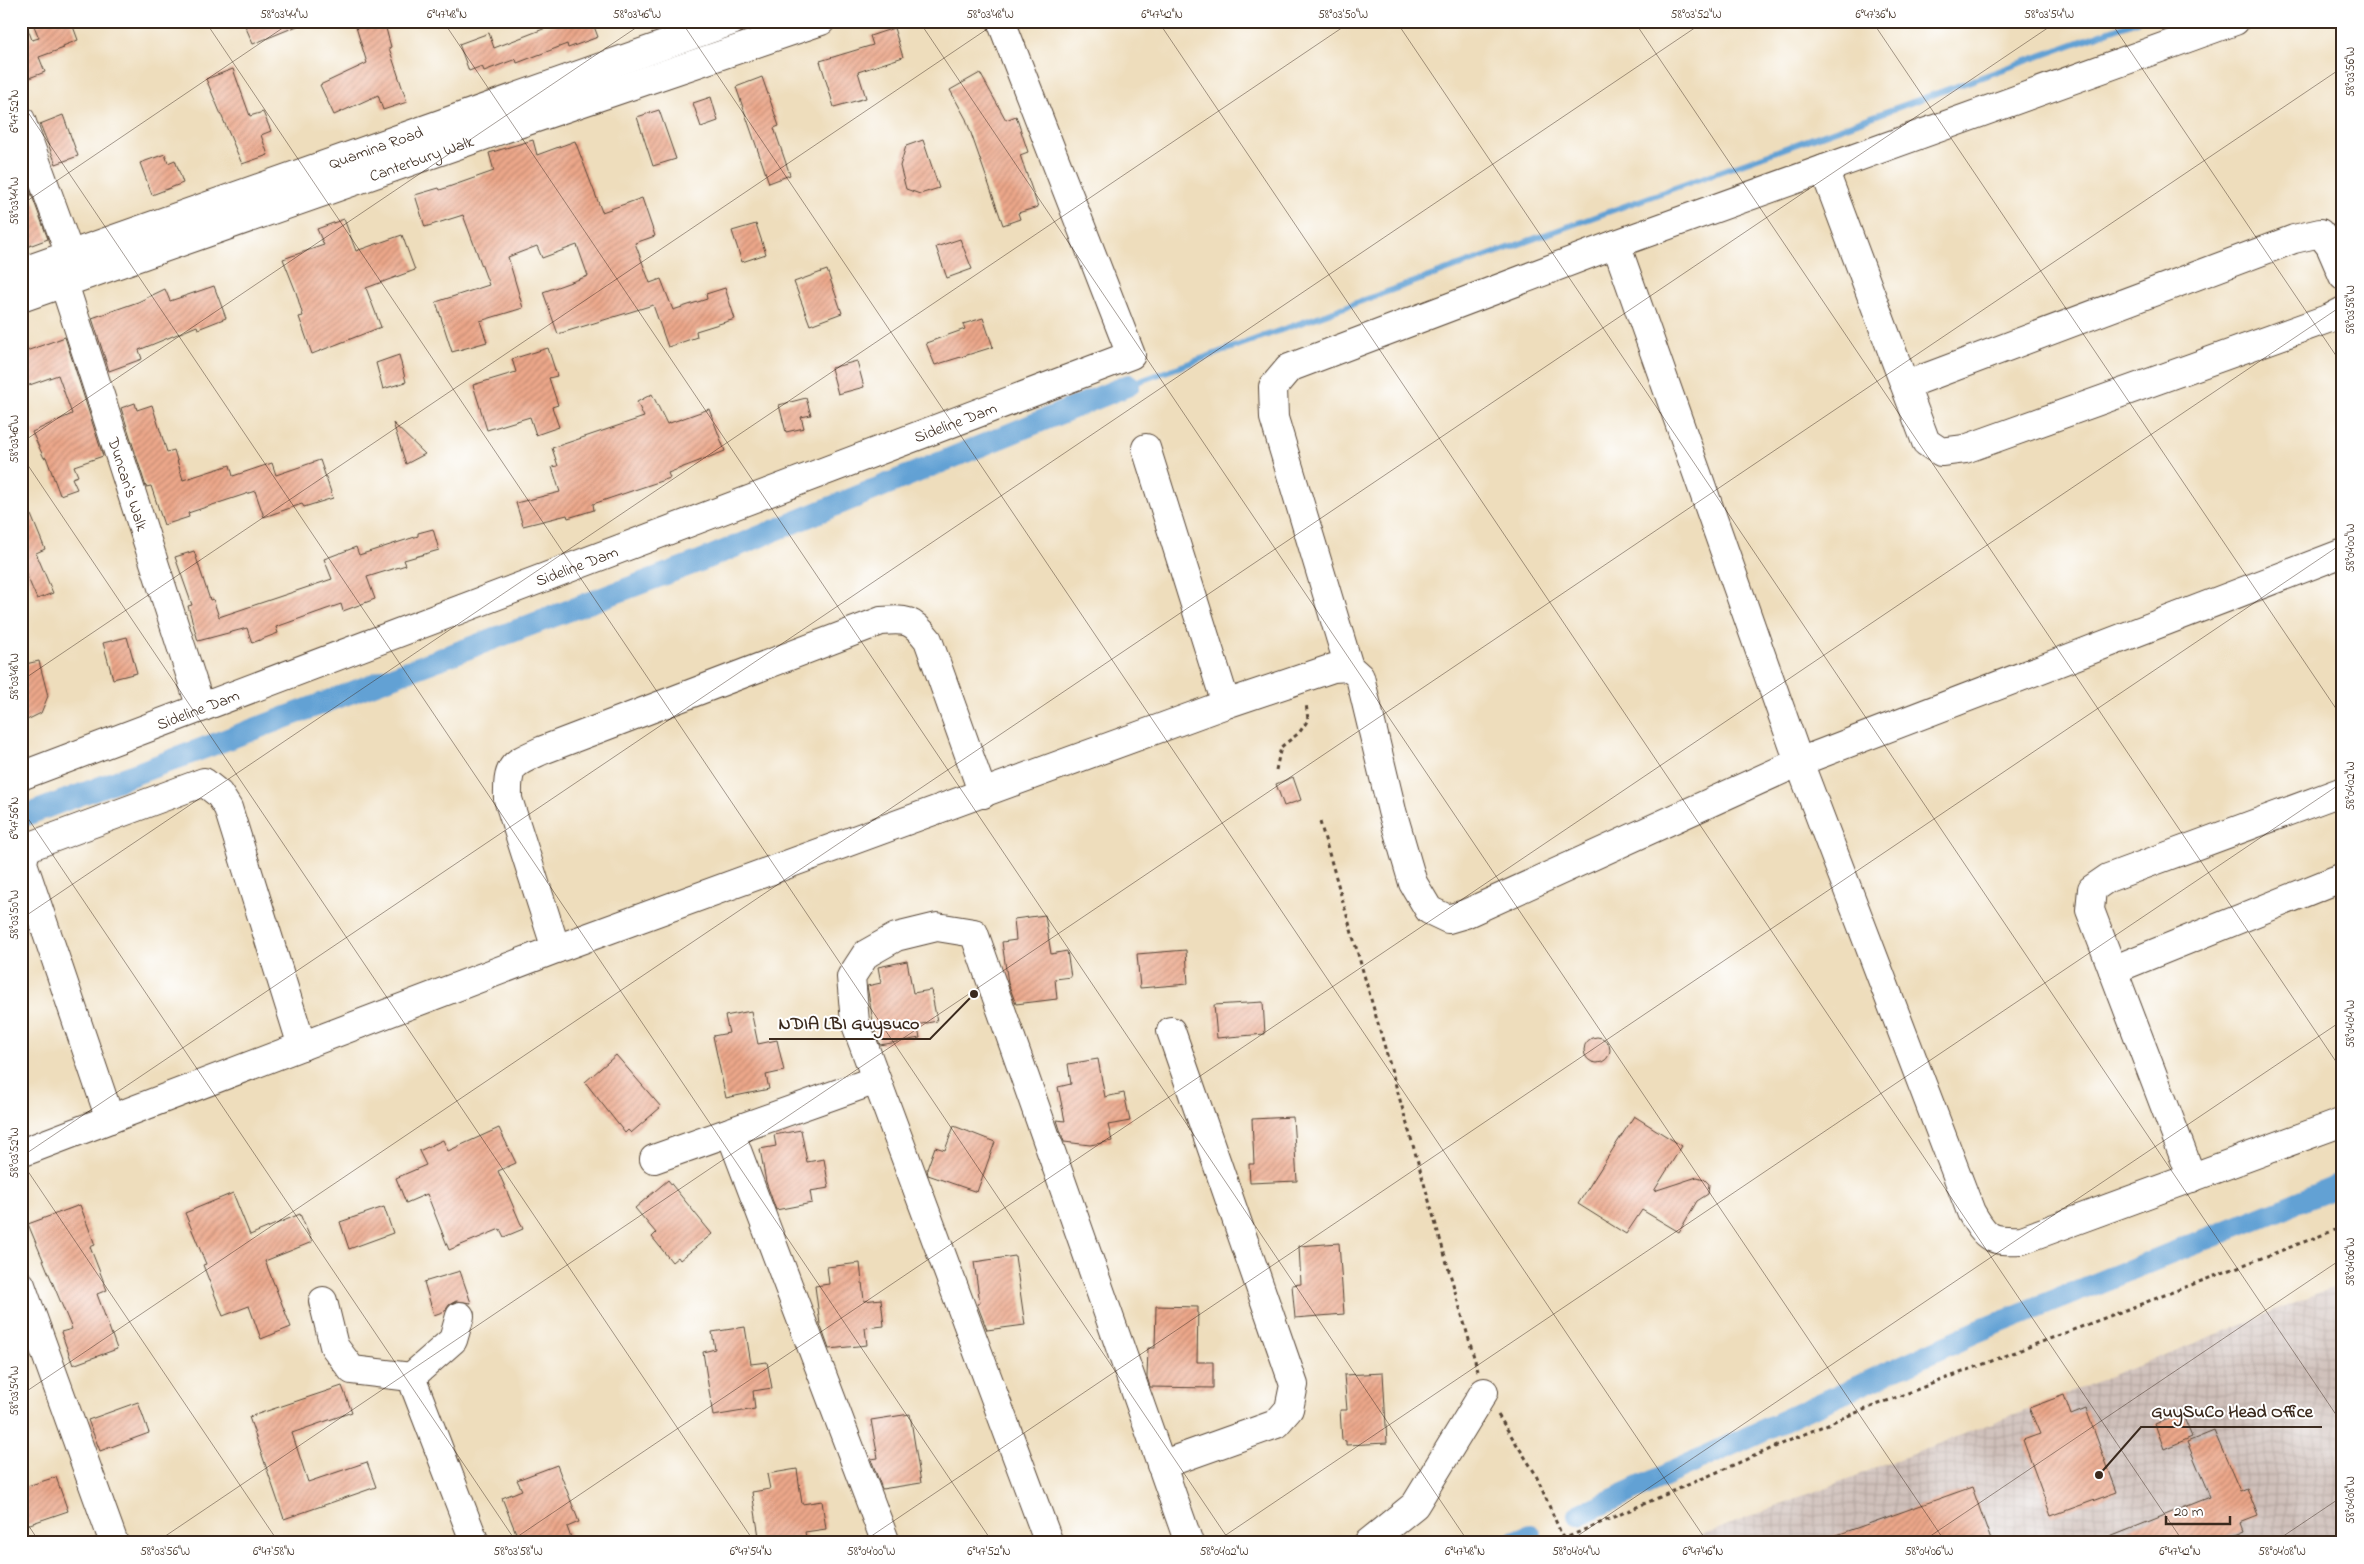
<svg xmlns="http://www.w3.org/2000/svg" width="2364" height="1564" viewBox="0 0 2364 1564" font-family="'Indie Flower',sans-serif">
<defs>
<pattern id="industrial-grid" width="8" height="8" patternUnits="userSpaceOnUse" patternTransform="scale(1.25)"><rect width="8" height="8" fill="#cfc0ba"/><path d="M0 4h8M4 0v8" fill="none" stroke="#b3a59f"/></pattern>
<pattern id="building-hatch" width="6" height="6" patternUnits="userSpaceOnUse" patternTransform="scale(1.25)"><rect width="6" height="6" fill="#eca78a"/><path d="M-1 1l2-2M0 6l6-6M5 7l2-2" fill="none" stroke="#c08870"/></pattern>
</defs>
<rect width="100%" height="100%" fill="#fff"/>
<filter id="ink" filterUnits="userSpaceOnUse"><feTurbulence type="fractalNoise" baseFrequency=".02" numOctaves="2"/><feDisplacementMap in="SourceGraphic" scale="10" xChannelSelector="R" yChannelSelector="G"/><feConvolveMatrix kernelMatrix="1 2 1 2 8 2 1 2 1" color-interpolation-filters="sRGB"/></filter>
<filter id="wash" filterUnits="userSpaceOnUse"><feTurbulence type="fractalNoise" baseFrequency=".0096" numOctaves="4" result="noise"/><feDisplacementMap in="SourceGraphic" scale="20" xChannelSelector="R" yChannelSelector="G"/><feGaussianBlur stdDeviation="1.12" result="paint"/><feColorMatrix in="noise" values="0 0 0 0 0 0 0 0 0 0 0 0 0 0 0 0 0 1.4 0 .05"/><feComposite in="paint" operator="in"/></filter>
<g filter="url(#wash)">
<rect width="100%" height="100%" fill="#eeddbc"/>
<path fill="url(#industrial-grid)" d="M2343 1284V1543H1682L2064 1395Z"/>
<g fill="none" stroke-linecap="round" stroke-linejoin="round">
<path stroke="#62a1d4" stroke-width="6" d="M1129 385 2137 21"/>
<g stroke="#62a1d4" stroke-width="22">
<path d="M21 817 700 561 1129 385"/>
<path d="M1579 1515 1976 1332 2343 1184"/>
<path d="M1511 1543 1531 1535"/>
</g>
</g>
<g id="blocks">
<g fill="url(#building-hatch)">
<path d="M21 21H25L32 40 39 38 34 26 47 21H71L78 40 63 46 64 48 39 57 45 72 21 81Z"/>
<path d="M243 21H307V22L253 44Z"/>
<path d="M377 21H384L391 47 389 48 407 102 383 110 378 95 334 115 320 85 367 63 356 27Z"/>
<path d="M564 21H592L598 37 568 48 567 44 517 63 516 59 484 71 482 66 469 71 459 44 489 33 494 48Z"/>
<path d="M894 28 903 57 858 72 866 98 834 107 820 61 873 45 870 36Z"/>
<path d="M233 69 250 116 263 112 271 131 261 135 268 155 242 164 206 79Z"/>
<path d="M980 73 1006 120 1016 116 1028 152 1020 155 1038 207 1018 213 1020 219 1003 225 966 119 950 90Z"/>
<path d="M762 77 779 126 774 128 790 175 769 183 736 87Z"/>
<path d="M711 97 718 121 701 127 693 103Z"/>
<path d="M659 110 676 159 653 166 637 117Z"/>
<path d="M63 115 78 156 56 164 40 124Z"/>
<path d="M533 140 537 155 575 141 602 212 642 198 655 236 635 243 650 283 661 279 673 310 707 299 706 294 725 288 735 319 696 331 697 337 668 347 653 305 558 334 543 292 588 276 577 245 542 258 537 246 508 257 523 308 480 321 487 342 452 352 436 302 489 285 463 215 425 227 415 195 439 188 440 190 494 171 489 153Z"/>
<path d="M923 140 939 188 920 194 906 189 900 166 906 146Z"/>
<path d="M165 154 168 163 175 160 183 183 152 195 140 163Z"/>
<path d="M21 166 48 239 21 249Z"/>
<path d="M344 219 356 251 402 235 415 270 366 288 381 327 312 354 299 317 303 316 296 292 283 259 324 245 317 229Z"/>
<path d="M756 224 766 254 742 262 732 231Z"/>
<path d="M960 239 972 269 947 278 936 247Z"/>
<path d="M827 270 842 313 810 325 794 282Z"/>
<path d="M214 286 226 318 198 329 197 326 139 350 142 359 109 371 92 318 138 302 165 289 170 301Z"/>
<path d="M983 318 993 347 935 365 926 343 965 329 963 324Z"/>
<path d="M65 337 103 456 74 466 78 476 72 478 77 489 60 495 46 457 44 458 32 432 72 414 58 375 21 388V353Z"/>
<path d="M548 348 557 376 549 378 558 405 552 407 559 427 536 435 530 417 487 430 473 385 516 372 512 359Z"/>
<path d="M399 355 406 382 383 389 376 363Z"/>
<path d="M857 361 864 387 838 394 831 368Z"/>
<path d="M652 394 667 424 709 409 725 451 668 473 670 478 593 504 594 510 568 518 567 515 523 526 516 503 560 492 552 467 558 466 552 448 644 417 637 402Z"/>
<path d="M806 398 811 415 801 417 804 428 786 432 779 405Z"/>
<path d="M135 403 137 410 152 405 167 452 174 450 183 480 230 465 233 476 272 463 276 475 320 460 333 498 304 507 302 504 264 517 255 491 188 513 189 517 164 525 151 486 146 487 121 408Z"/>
<path d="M393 423 425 454 406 464Z"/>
<path d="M22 493 45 549 36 553 53 593 37 599 21 562Z"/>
<path d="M433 529 439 550 404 560 406 565 367 577 375 599 343 611 341 604 276 627 278 633 252 643 247 628 198 641 188 606 192 605 175 557 194 551 210 600 213 599 219 617 332 579 324 559 356 547 359 555 418 536V533Z"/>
<path d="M127 637 137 673 113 679 103 643Z"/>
<path d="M39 661 48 696 41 713 21 723V665Z"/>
<path d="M1293 777 1301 800 1284 806 1276 784Z"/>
<path d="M1045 915 1051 954 1067 951 1071 977 1055 979 1057 999 1016 1004 1008 983 1002 942 1016 940 1014 919Z"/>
<path d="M1186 950 1188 984 1140 988 1137 954Z"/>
<path d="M907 961 913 993 931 990 937 1021 917 1025 920 1038 880 1045 874 1027 867 986 881 983 878 967Z"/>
<path d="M1263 1002 1265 1034 1217 1038 1214 1005Z"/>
<path d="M751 1011 758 1044 777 1040 784 1071 766 1075 769 1089 726 1098 713 1036 729 1033 725 1016Z"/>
<circle cx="1597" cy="1050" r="13"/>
<path d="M616 1055 661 1107 631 1133 628 1130 625 1133 585 1082Z"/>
<path d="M1098 1059 1105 1097 1124 1093 1130 1121 1108 1125 1112 1141 1090 1145 1064 1142 1057 1120 1065 1121 1058 1087 1071 1084 1068 1064Z"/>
<path d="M1634 1116 1682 1146 1654 1191 1697 1177 1704 1179 1709 1184 1708 1194 1697 1201 1679 1232 1642 1210 1626 1234 1578 1204Z"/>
<path d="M1293 1117 1297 1181 1250 1183 1249 1164H1254L1252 1119Z"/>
<path d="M954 1126 995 1142 977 1192 928 1175 927 1169 935 1147 945 1150Z"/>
<path d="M499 1128 516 1163 498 1171 523 1229 504 1237 500 1229 449 1250 427 1194 406 1203 396 1178 426 1165 419 1151 443 1140 448 1151Z"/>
<path d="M801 1130 807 1162 824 1159 829 1188 810 1191 812 1203 776 1210 766 1182 760 1149 776 1146 774 1135Z"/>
<path d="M668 1180 712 1234 680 1260 678 1257 672 1262 652 1237 656 1233 635 1208Z"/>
<path d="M233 1193 250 1235 300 1214 312 1242 265 1261 291 1327 261 1339 249 1306 223 1316 203 1265 206 1264 185 1213Z"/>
<path d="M80 1205 95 1245 90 1247 107 1290 97 1294 117 1349 73 1365 61 1332 72 1329 28 1224Z"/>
<path d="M384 1207 393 1233 349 1249 340 1222Z"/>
<path d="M1339 1243 1344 1314 1295 1318 1292 1285 1301 1284 1299 1246Z"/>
<path d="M1015 1256 1025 1325 987 1330 977 1304 980 1303 974 1262Z"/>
<path d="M860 1263 864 1301 881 1299 884 1326 865 1328 867 1345 829 1349 820 1324 815 1286 829 1284 827 1267Z"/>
<path d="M460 1271 471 1303 456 1301 449 1305 445 1311 434 1315 424 1282Z"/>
<path d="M1156 1306 1198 1307 1197 1362H1213V1388L1150 1387 1147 1377 1148 1348H1155Z"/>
<path d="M745 1327 751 1364 767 1362 772 1388 753 1391 755 1409 713 1416 703 1352 715 1349 712 1332Z"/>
<path d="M1383 1373 1387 1443 1346 1445V1441L1342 1440 1340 1410H1347L1344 1375Z"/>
<path d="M342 1386 352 1412 292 1433 308 1482 367 1462 376 1487 284 1519 249 1417Z"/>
<path d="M2064 1395 2071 1415 2086 1409 2117 1492 2051 1516 2023 1440 2040 1434 2029 1408Z"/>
<path d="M138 1402 149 1433 100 1451 88 1420Z"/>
<path d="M2182 1413 2192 1437 2164 1449 2155 1424Z"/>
<path d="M910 1414 921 1483 882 1489 871 1459 878 1458 871 1420Z"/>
<path d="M2214 1431 2240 1491 2247 1488 2258 1516 2240 1523 2243 1531 2213 1543H2095L2210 1497 2187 1442Z"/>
<path d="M557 1465 579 1522 567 1527 573 1543H520L502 1498 522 1490 517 1480Z"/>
<path d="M797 1469 802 1504 822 1501 826 1529 805 1532 807 1543H760L752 1492 770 1489 767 1474Z"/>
<path d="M56 1477 68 1511 21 1527V1488Z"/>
<path d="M1972 1487 1992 1543H1824L1823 1540Z"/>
</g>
</g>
</g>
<g filter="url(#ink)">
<use href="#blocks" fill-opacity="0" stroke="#564536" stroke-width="1"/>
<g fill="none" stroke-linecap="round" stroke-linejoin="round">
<g stroke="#564536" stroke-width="30">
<g id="minor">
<path d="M21 120 70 255"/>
<path d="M1824 169 1926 442 1941 452 1965 449 2330 318 2343 311"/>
<path d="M1616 244 1799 762 1971 1212C1987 1240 1991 1241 2022 1240L2343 1122"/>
<path id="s1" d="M58 265 201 708"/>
<path id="s2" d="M21 272 732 21"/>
<path id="s3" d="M21 298 483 136 821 21"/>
<path d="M1906 385 2294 239 2320 233 2330 246 2343 276"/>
<path d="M1146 448 1226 704"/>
<path d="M1349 667 1274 418 1273 387 1289 368 1616 244 2235 21"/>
<path id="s4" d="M21 776 1131 355 1001 21"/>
<path d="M556 949 508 799C507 763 513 764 543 750L881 621C906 619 912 619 928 640L983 794"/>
<path d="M2113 970 2343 877"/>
<path d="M110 1119 23 863 25 853 31 846 204 782 219 794 228 808 302 1046"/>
<path d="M730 1132 886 1543"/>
<path d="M21 1153 556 949 1226 704 1333 668 1349 667 1360 677 1392 811 1413 883 1429 910 1448 919 1465 914 1799 762 2343 553"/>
<path d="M654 1159 876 1080"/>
<path d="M2192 1178 2090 910 2092 889 2108 878 2343 791"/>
<path d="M21 1285 114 1543"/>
<path d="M323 1301 334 1346 352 1370 411 1377 475 1543"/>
<path d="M411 1377 453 1340 460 1316"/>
<path d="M1161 1465 1276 1424 1289 1409 1294 1385 1171 1031"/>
<path d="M1049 1543 855 1022 851 977 866 954 896 937 937 927 974 933 1189 1543"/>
<path d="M1368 1543 1415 1505 1484 1392"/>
</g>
</g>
<g stroke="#564536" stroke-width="3" stroke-dasharray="4 4" stroke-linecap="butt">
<path d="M1276 770 1281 747 1299 733 1308 720 1306 703"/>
<path d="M1320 822 1478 1371"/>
<path d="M1498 1415 1535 1473 1563 1538"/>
<path d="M1554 1543 1837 1420 2343 1227"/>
</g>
<use href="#minor" stroke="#fff" stroke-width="28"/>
</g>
</g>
<path fill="none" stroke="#3b2a1e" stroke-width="1" stroke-opacity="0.45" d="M205 21 1231 1543M443 21 1469 1543M681 21 1708 1543M919 21 1946 1543M1158 21 2184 1543M1396 21 2343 1425M1634 21 2343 1072M1872 21 2343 719M2110 21 2343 366M21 102 993 1543M21 205 293 21M21 443 646 21M21 455 755 1543M21 681 999 21M21 808 517 1543M21 919 1352 21M21 1157 1705 21M21 1161 279 1543M21 1395 2058 21M21 1514 40 1543M155 1543 2343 67M508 1543 2343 305M861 1543 2343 543M1214 1543 2343 782M1567 1543 2343 1020M1920 1543 2343 1258M2273 1543 2343 1496"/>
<g text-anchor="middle" stroke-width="4" stroke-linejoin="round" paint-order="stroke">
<g font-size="16" fill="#3b2a1e" stroke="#fff">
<text dy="6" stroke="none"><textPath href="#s2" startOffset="376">Quamina Road</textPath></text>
<text dy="6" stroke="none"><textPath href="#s3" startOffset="424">Canterbury Walk</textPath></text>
<text dy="6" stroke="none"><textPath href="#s4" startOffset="999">Sideline Dam</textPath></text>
<text dy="6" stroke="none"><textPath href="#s1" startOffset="230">Duncan's Walk</textPath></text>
<text dy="6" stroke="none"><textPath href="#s4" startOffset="594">Sideline Dam</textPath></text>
<text dy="6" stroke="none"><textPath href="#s4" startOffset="189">Sideline Dam</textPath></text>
</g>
</g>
<path fill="none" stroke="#3b2a1e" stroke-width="2" d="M974 994L930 1039H769M2099 1475L2141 1427H2322"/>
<g fill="#3b2a1e" stroke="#fff" stroke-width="2">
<circle cx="974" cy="994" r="5"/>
<circle cx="2099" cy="1475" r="5"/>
</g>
<g font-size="18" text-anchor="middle" font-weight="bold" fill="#3b2a1e" stroke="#fff" stroke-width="4" stroke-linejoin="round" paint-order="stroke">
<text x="849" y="1029">NDIA LBI Guysuco</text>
<text x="2232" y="1417">GuySuCo Head Office</text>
</g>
<rect width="2364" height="1564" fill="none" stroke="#fff" stroke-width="55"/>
<path d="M2166 1516v8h64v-8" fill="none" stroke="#3b2a1e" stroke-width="2.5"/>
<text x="2174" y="1516" font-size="15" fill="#3b2a1e" stroke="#ffffff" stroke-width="4" paint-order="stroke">20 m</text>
<rect x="28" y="28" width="2308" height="1508" fill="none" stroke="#3b2a1e" stroke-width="2"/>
<g font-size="12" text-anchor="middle" fill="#3b2a1e">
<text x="284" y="18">58°03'44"W</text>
<text x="447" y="18">6°47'48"N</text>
<text x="637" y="18">58°03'46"W</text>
<text x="990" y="18">58°03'48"W</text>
<text x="1162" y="18">6°47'42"N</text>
<text x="1343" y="18">58°03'50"W</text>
<text x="1696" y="18">58°03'52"W</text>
<text x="1876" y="18">6°47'36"N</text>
<text x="2049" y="18">58°03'54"W</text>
<text transform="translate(2350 72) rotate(-90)" y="4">58°03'56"W</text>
<text transform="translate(14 111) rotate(-90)" y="4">6°47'52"N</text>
<text transform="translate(14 201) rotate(-90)" y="4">58°03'44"W</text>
<text transform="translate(2350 310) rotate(-90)" y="4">58°03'58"W</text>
<text transform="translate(14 439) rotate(-90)" y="4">58°03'46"W</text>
<text transform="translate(2350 548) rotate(-90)" y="4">58°04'00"W</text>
<text transform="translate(14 677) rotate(-90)" y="4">58°03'48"W</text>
<text transform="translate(2350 786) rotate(-90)" y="4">58°04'02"W</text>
<text transform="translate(14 818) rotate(-90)" y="4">6°47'56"N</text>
<text transform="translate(14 915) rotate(-90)" y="4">58°03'50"W</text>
<text transform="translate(2350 1024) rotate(-90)" y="4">58°04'04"W</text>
<text transform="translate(14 1153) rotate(-90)" y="4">58°03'52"W</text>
<text transform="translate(2350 1262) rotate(-90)" y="4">58°04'06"W</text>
<text transform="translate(14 1391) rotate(-90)" y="4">58°03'54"W</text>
<text transform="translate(2350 1500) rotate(-90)" y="4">58°04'08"W</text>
<text x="165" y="1555">58°03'56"W</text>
<text x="274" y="1555">6°47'58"N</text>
<text x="518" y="1555">58°03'58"W</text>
<text x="751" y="1555">6°47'54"N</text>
<text x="871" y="1555">58°04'00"W</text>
<text x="989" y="1555">6°47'52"N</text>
<text x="1224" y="1555">58°04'02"W</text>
<text x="1465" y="1555">6°47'48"N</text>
<text x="1576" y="1555">58°04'04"W</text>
<text x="1703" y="1555">6°47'46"N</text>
<text x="1929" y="1555">58°04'06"W</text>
<text x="2180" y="1555">6°47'42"N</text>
<text x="2282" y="1555">58°04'08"W</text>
</g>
</svg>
